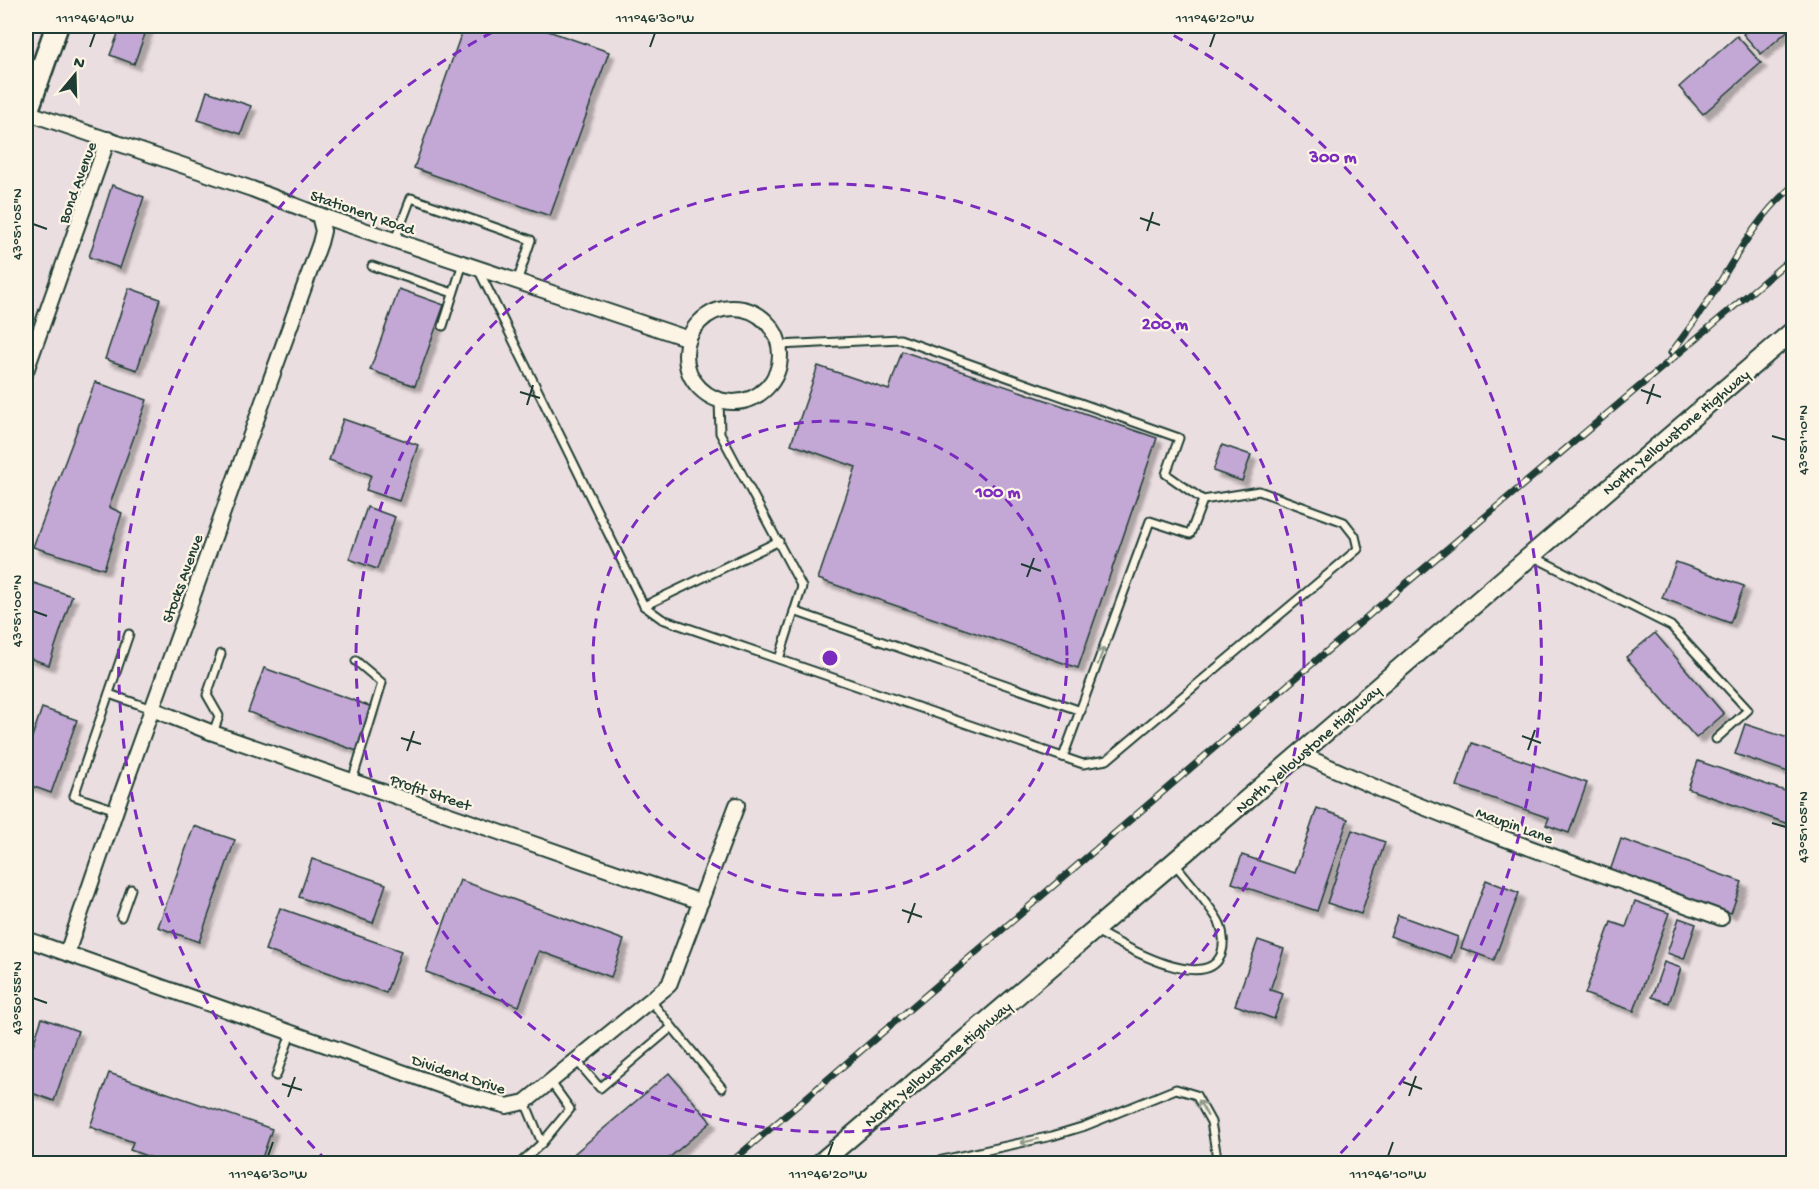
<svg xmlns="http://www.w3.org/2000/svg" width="1819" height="1189" viewBox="0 0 1819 1189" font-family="'Gochi Hand',sans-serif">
<defs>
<filter id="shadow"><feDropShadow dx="5.5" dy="5.5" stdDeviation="1.5" flood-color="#0004"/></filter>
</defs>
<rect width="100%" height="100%" fill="#ebdee0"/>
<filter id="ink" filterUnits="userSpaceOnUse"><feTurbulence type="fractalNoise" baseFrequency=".0167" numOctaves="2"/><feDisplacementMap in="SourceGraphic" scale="12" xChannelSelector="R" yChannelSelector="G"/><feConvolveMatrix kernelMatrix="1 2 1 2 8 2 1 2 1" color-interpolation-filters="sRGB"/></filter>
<g filter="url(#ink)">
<g fill="#c3a7d4" stroke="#1f3d34" stroke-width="1.5" filter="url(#shadow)">
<path d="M121 26H148L134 64 110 55Z"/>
<path d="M464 26H534L609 52 550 216 414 168Z"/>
<path d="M1752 26H1793L1761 54 1743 34Z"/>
<path d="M1737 36 1761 63 1703 114 1679 87Z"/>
<path d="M207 91 251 106 241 134 198 120Z"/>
<path d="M112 185 144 197 120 268 89 257Z"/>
<path d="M129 288 160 299 137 370 105 359Z"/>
<path d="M399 289 444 305 415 386 370 370Z"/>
<path d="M902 351 1157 438 1078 668 818 579 856 467 791 444 818 366 889 390Z"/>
<path d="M95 382 147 400 109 507 122 513 104 569 33 547Z"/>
<path d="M343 419 418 445 399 501 366 490 371 475 329 460Z"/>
<path d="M1222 445 1251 455 1242 481 1213 471Z"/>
<path d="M367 507 395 517 377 569 349 559Z"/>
<path d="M1676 562 1744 586 1730 623 1662 598Z"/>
<path d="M34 583 72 596 49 665 26 657V608Z"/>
<path d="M1655 633 1724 714 1696 738 1626 657Z"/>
<path d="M264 668 372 707 357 751 248 712Z"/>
<path d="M42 708 77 720 51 793 26 784V754Z"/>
<path d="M1745 724 1794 740V774L1735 754Z"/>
<path d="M1472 743 1587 783 1569 833 1546 825 1549 818 1457 786Z"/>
<path d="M1698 761 1794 794V826L1688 789Z"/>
<path d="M1317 808 1348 819 1317 911 1232 883 1242 855 1295 873Z"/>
<path d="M194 826 235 840 199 942 158 927Z"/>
<path d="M1352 830 1385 842 1361 914 1327 903Z"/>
<path d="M1621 839 1742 882 1731 913 1610 871Z"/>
<path d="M312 859 386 884 373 923 299 897Z"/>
<path d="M460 880 624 940 611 977 539 951 519 1006 426 972Z"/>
<path d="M1486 880 1519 893 1494 960 1461 948Z"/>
<path d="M1635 901 1669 913 1634 1011 1585 994 1611 922 1626 927Z"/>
<path d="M280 908 401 951 386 993 265 950Z"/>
<path d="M1398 915 1458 937 1451 958 1390 936Z"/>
<path d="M1679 918 1696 924 1684 959 1667 953Z"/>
<path d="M1258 940 1284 949 1270 990 1283 994 1274 1019 1235 1005Z"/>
<path d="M1664 962 1681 968 1669 1003 1652 997Z"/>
<path d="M42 1018 78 1031 54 1101 26 1091V1066Z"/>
<path d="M109 1073 272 1129 260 1164H169L130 1150 133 1142 90 1127Z"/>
<path d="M669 1073 711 1122 662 1164H562Z"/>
</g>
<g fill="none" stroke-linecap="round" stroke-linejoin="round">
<g stroke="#1f3d34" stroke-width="11">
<g id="service">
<path d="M395 240 411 198 531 240 517 282"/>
<path d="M372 266 453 293"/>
<path d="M479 271 644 606 662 619 1083 764 1107 760 1358 549 1355 536 1344 522 1259 491 1203 500 1166 474 1179 438 900 339 779 345"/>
<path d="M443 326 463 263"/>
<path d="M719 400 720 433 802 587 779 659"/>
<path d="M1532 556 1671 626 1748 710 1716 739"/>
<path d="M644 606 779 541"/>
<path d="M794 611 1081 711"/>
<path d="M109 694 152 709"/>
<path d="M213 733 219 716 207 695 221 654"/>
<path d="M1063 757 1150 521 1190 534 1203 500"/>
<path d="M352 781 382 683 356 661"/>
<path d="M116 810 74 796 129 634"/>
<path d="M121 917 131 889"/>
<path d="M1096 931C1120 944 1204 994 1221 955 1225 944 1224 935 1220 924 1214 910 1186 878 1175 864"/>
<path d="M650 1000 722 1088"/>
<path d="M576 1060 600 1088 672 1027"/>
<path d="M276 1076 291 1033"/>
<path d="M525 1102 542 1143"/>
<path d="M519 1164 542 1143 570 1109 550 1081"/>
<path d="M924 1164 1052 1136 1085 1126 1176 1089 1196 1095 1211 1122 1218 1164"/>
</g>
</g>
<g stroke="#1f3d34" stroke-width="18">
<g id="minor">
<path d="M26 112 252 189 319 215 689 339"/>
<circle cx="733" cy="355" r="47"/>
<path d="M26 371 108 139"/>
<path d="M152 709 213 733 701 902"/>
<path d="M1300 754 1393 795 1481 830 1721 918"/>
<path d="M26 939 467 1095 507 1106 525 1102 669 985 737 805"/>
<path d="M67 953 120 798 320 243 323 231 319 215"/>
</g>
</g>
<g stroke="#1f3d34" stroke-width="22">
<path id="secondary" d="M819 1164 1174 862 1794 330"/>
</g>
<g stroke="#1f3d34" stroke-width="26">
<path id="primary" d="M26 114 57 26"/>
</g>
<use href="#service" stroke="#fcf5e5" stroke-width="7"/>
<use href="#minor" stroke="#fcf5e5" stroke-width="14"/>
<use href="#secondary" stroke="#fcf5e5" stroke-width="18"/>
<use href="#primary" stroke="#fcf5e5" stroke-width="21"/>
<g stroke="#1f3d34" stroke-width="7">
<g id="rail">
<path d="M1671 353C1686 333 1701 313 1714 292 1737 254 1759 215 1794 185"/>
<path d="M729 1164 1396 592 1794 256"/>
</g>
</g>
<use href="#rail" stroke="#fcf5e5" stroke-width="4.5" stroke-dasharray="14" stroke-linecap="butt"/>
</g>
<defs><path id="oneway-shaft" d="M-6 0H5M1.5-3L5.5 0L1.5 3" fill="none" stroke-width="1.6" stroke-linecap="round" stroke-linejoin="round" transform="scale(1.5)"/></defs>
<g stroke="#8e998c">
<use href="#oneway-shaft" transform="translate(1101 656) rotate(-70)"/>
<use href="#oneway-shaft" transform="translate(1203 1108) rotate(-119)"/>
<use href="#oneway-shaft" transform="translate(1029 1141) rotate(168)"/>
</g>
</g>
<path fill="none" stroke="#1f3d34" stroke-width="2" d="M90 47 95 33M650 47 655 33M1210 47 1215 33M1140 218 1160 225M33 224 47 229M1147 231 1153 212M1641 390 1661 397M520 392 540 398M1647 404 1654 384M527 405 533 385M1772 436 1786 440M1021 564 1041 571M1027 577 1034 558M33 611 47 616M1522 736 1541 743M401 738 421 744M1528 750 1535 730M407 751 414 731M1772 823 1786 827M902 910 922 917M908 923 915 903M33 998 47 1003M1403 1082 1422 1089M282 1084 302 1090M1409 1096 1416 1076M288 1097 295 1077M268 1156 273 1142M828 1156 833 1142M1388 1156 1393 1142"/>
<g fill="none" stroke="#7b2cbf" stroke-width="3" stroke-dasharray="10 8">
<circle cx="830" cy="658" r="237"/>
<circle cx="830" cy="658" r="474"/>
<path d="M327 1161A711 711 0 0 1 502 27M1158 27A711 711 0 0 1 1333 1161"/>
</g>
<g text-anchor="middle" stroke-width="4.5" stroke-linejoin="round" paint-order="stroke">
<g font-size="16" fill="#1f3d34" stroke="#fcf5e5">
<text transform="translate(76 182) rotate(-70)" y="6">Bond Avenue</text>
<text transform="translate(363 211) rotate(19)" y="6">Stationery Road</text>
<text transform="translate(1675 431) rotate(-40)" y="6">North Yellowstone Highway</text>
<text transform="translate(181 578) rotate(-70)" y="6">Stocks Avenue</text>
<text transform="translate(1307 748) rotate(-41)" y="6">North Yellowstone Highway</text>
<text transform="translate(431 791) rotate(19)" y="6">Profit Street</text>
<text transform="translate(1515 824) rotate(20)" y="6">Maupin Lane</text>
<text transform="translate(937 1063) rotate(-40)" y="6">North Yellowstone Highway</text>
<text transform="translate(459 1073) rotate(18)" y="6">Dividend Drive</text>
</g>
</g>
<circle cx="830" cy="658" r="9" fill="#7b2cbf" stroke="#fcf5e5" stroke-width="3"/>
<g font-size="18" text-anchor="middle" font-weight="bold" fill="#7b2cbf" stroke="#fcf5e5" stroke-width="4.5" stroke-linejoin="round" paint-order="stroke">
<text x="1333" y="162">300 m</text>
<text x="1165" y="329">200 m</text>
<text x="998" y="497">100 m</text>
</g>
<rect width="1819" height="1189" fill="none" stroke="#fcf5e5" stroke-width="66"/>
<g transform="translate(75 75) rotate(19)" stroke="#fcf5e5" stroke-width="4.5" paint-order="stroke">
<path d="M0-4.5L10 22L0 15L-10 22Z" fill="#1f3d34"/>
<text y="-9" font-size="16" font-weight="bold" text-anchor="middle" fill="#1f3d34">N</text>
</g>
<rect x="33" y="33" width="1753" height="1123" fill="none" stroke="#1f3d34" stroke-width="2"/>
<g font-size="15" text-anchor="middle" fill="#1f3d34">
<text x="95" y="22">111°46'40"W</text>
<text x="655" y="22">111°46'30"W</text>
<text x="1215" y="22">111°46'20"W</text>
<text transform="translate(16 224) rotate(-90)" y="5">43°51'05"N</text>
<text transform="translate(1802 440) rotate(-90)" y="5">43°51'10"N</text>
<text transform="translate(16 611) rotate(-90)" y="5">43°51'00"N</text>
<text transform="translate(1802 827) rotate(-90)" y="5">43°51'05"N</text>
<text transform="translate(16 998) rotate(-90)" y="5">43°50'55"N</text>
<text x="268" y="1178">111°46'30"W</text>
<text x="828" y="1178">111°46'20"W</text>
<text x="1388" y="1178">111°46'10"W</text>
</g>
</svg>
